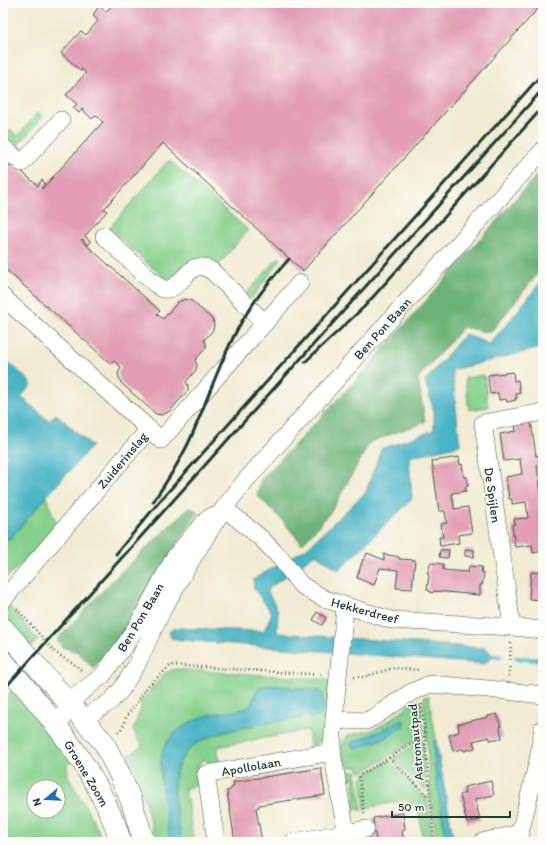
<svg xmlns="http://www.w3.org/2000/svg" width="546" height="845" viewBox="0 0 546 845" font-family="Itim,sans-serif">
<rect width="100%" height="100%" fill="#fdfcf7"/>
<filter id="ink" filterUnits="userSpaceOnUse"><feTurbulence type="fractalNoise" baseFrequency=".025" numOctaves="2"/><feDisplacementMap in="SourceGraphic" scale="8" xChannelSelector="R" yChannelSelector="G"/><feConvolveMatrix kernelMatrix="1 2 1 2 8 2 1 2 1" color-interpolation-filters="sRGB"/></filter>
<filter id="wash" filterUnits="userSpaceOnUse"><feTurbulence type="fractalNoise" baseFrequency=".012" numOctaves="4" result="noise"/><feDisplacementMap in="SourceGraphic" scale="16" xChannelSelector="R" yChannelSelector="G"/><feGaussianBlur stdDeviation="0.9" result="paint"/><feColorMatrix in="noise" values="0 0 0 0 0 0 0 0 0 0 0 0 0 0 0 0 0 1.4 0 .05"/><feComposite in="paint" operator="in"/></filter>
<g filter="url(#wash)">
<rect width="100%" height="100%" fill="#f0ebd2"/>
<g fill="#85d08d" stroke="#528660" fill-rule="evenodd">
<path d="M38 112 43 117 18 145 25 152 20 157 3 142V130L7 133 10 129 18 136Z"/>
<path d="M169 160 248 230 217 267 193 263 166 280 109 228Z"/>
<path d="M279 257 281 259 251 299 246 294Z"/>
<path d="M484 375 488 407 469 410 465 378Z"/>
<path d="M46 497 57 525 27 558 4 580 3 579V535L9 540Z"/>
<path d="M3 599 38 640 28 649 3 620Z"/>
<path d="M174 669 324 679 330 682 325 735 319 742 312 746H309L308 745 310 744 308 730 217 747 220 762 211 766 205 759 199 764 193 776 202 780 201 785 185 788 194 842H182C179 824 171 792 175 776 178 763 185 751 196 743 212 732 233 730 251 726 274 722 295 717 318 717L321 691 290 687H261L256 692 252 702 249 707 240 710 221 713 165 745 163 751 160 767 170 842H156L144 797 126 757 142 746 133 730C138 722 136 716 142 707L139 704 165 673Z"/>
<path d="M14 688 74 761 67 764 68 776 97 827 102 842H3V700ZM34 787H58V811H34Z"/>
<path d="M429 696 436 740 434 741 435 770 447 842H436L430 789 424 697Z"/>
<path d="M418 700 421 701 423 733 421 737 363 772H360L358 767H349C343 760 337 747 344 739 351 732 365 733 374 729 391 722 402 708 418 700ZM400 721 406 724C390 738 377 742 357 748L353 747 351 745 360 739 381 731Z"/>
<path d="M422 740 423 741 425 790 395 761 394 758Z"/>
<path d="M388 761H390L427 798 433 842H423L419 812 406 800 366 808 365 810 361 779 364 775Z"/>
<path d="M341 762 347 771H356L362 810 360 811V809L346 811 345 802 356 800 353 778 341 779Z"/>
</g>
<g fill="#6cb278" stroke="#467856">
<path d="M543 168V267L490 333 463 327 418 378 425 422 370 442 331 512 302 544 281 519 257 495 261 480 358 378Z"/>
<path d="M189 507 198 512 138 606C132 631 110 650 93 668L78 652 62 647 57 640 107 586Z"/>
</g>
<g fill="#48b4c5" stroke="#34787c">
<path d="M543 279V351L541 348 452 370 460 445 409 457 412 499 339 570 315 554 267 590 278 611 277 633 485 648 494 656 484 664 181 640 171 638 169 632 175 628 264 631 272 613 254 589V579L307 548 366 492 381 449 434 430V411L425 381 465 334 489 344 508 323Z"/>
<path d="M3 362 5 364 9 362 32 384 21 397 49 421 56 414 92 446 46 497 9 540 3 535V461L7 456 6 449 3 446Z"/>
<path d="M270 685 321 691 323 694 322 714C317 720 303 716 296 718 280 721 264 724 248 727 214 734 178 741 174 782 172 798 180 825 182 842H170C167 819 156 772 163 751 169 731 193 719 212 714 222 712 244 712 251 705 254 701 255 694 258 689L264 686Z"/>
<path d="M403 720 405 722V725C389 738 376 741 358 748L353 747 351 745 352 742 381 731 399 721Z"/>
<path d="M436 740 454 842H447C441 809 435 776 433 743L434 741Z"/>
</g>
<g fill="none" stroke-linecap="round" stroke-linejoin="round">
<g stroke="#48b4c5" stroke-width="4.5">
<path d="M494 656 500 657"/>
<path d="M516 658 543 660"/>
</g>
</g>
<g id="blocks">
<g fill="#e19db3">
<path d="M114 3H543L303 271 163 143 104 209 107 211 85 236 91 242 88 245 83 239 81 240 160 311 157 314 163 319 178 302 185 299 192 301 213 320 214 325 213 330 204 340 206 344V348L195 360 197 365 196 370 186 382 188 385V390L170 411 162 415 156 414 121 383 118 374 121 367 114 361 111 364 3 267V170L4 171 12 163 38 186 42 180 45 183 41 188 42 189 103 122 96 115 92 119 82 109 79 113 73 108 77 104 66 95 86 73 82 69 81 71 61 53 81 31 86 35 98 21 93 15 99 6 106 12Z"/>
<path d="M513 372 514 381 518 380 520 393 516 394 517 398H515L516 400 507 402 506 399 499 400 498 393 490 394 488 375Z"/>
<path d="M531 422 536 456 543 455V464L537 465 543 509V551L533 553 532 545 515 547 512 525 515 524 514 519 528 518 526 502 512 504V499H509L506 477 522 474 520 459 504 461 500 434 516 431 515 424Z"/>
<path d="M459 457 460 465 462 464 464 477H467L468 486 465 487 466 491 452 493 454 509 468 507 472 533 458 535 459 543 440 546 439 537H443L441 524 447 523 445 511H439L432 461Z"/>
<path d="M465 549 474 550V557L465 556Z"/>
<path d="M440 550H449L448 558 439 557Z"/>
<path d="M367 553 384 560V554L399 557V559L415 560 412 589 396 588 398 570 380 568 374 585 357 578 363 559 364 560Z"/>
<path d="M430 563 443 564V570L455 571 468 572 469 566 482 567 481 573H484L482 585H480V595L434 591 432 593 430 592 429 590H427L429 576 427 572 429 571Z"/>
<path d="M531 572 543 573V600L529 599Z"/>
<path d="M317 612 326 618 322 625 313 620Z"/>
<path d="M497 714 501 727 500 728 502 738 490 740V737L473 741 475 748 464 751 463 749 453 751 449 735 459 732 458 724 488 717V716Z"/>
<path d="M321 768 325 795 259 805V807L256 808 262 842H235L227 791 230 790 234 785 233 782Z"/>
<path d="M491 781 494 795 475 799 480 820 467 823 460 795 465 793 464 787Z"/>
<path d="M403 813 405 829 402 830 404 842H376L373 818Z"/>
</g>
</g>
</g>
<g filter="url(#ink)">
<use href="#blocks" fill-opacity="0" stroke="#3e574c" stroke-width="1"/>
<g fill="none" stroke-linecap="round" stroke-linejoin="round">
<g stroke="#3e574c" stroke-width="18">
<g id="minor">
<path d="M3 147 22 163 61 120"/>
<path d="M104 236 155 284C157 285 161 288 163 289 181 292 186 264 203 267 206 267 209 270 212 271L265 323"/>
<path d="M3 297 149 429 3 600"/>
<path d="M149 429 161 440 300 283"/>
<path d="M224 508 262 539 281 559 301 585 325 599 391 620 512 627 543 630"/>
<path d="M512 627 483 423 543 412"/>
<path d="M83 719 110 702 121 690 136 666 163 609 192 559 224 508 245 481 543 150"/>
<path d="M334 720 366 721 374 717 410 693 430 684 488 689 543 695"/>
<path d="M59 727 69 702 103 675 127 642 141 619 174 558 204 522 212 516"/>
<path d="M346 833 366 829"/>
<path d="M216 842 206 774 332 752C334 703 341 655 345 606"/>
<path d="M293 842 346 833 332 752"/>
<path d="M482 842 520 833"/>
<path d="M522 842 520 833 538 760 543 728"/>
</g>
</g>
<g stroke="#3e574c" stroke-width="22">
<g id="major">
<path d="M3 628 83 719 104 743 119 773 131 800 144 842"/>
<path d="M3 661C50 716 99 772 121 842"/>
</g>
</g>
<g stroke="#3e574c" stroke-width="2.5" stroke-dasharray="1 3" stroke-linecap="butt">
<path d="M17 609 55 652C65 660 72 661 82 671"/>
<path d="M509 676 511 643"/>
<path d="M354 677H363L394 668 419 670"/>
<path d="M422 704 434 842"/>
<path d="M118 732 123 727 125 719 148 686 171 665 323 675"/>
<path d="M389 758 425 736"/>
<path d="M364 813 359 776 389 758 429 797"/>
</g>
<use href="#minor" stroke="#fff" stroke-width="17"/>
<use href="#major" stroke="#fff" stroke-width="21"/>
<g stroke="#1f3d34" stroke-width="3">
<path d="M305 362 364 307 543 107"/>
<path d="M153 502C166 483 178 464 188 444 205 407 217 368 236 332 250 305 269 281 289 259"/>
<path d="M116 554 159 502 543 73"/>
<path d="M3 690 543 89"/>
</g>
</g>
</g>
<g text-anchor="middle" stroke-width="3" stroke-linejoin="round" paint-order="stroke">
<g font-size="13" fill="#1f3d34" stroke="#fdfcf7">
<text transform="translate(382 328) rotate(-48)" y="5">Ben Pon Baan</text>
<text transform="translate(122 460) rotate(-50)" y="5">Zuiderinslag</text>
<text transform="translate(493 495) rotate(82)" y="5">De Spijlen</text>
<text transform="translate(365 610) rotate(15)" y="5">Hekkerdreef</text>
<text transform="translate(140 617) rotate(-59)" y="5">Ben Pon Baan</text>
<text transform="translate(415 742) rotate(-95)" y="5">Astronautpad</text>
<text transform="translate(251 766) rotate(-10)" y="5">Apollolaan</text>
<text transform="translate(87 773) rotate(59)" y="5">Groene Zoom</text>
</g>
</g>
<rect width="546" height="845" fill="none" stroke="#fdfcf7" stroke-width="16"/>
<g transform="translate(46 799) rotate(251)"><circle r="19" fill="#fdfcf7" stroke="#a4b0a9"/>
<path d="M0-3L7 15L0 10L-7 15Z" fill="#1f6fb2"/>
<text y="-6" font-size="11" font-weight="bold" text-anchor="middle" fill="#1f3d34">N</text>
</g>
<path d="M392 811v6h118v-6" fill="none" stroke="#1f3d34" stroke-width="2"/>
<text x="398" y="811" font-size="12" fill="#1f3d34" stroke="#fdfcf7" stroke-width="3" paint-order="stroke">50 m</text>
</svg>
